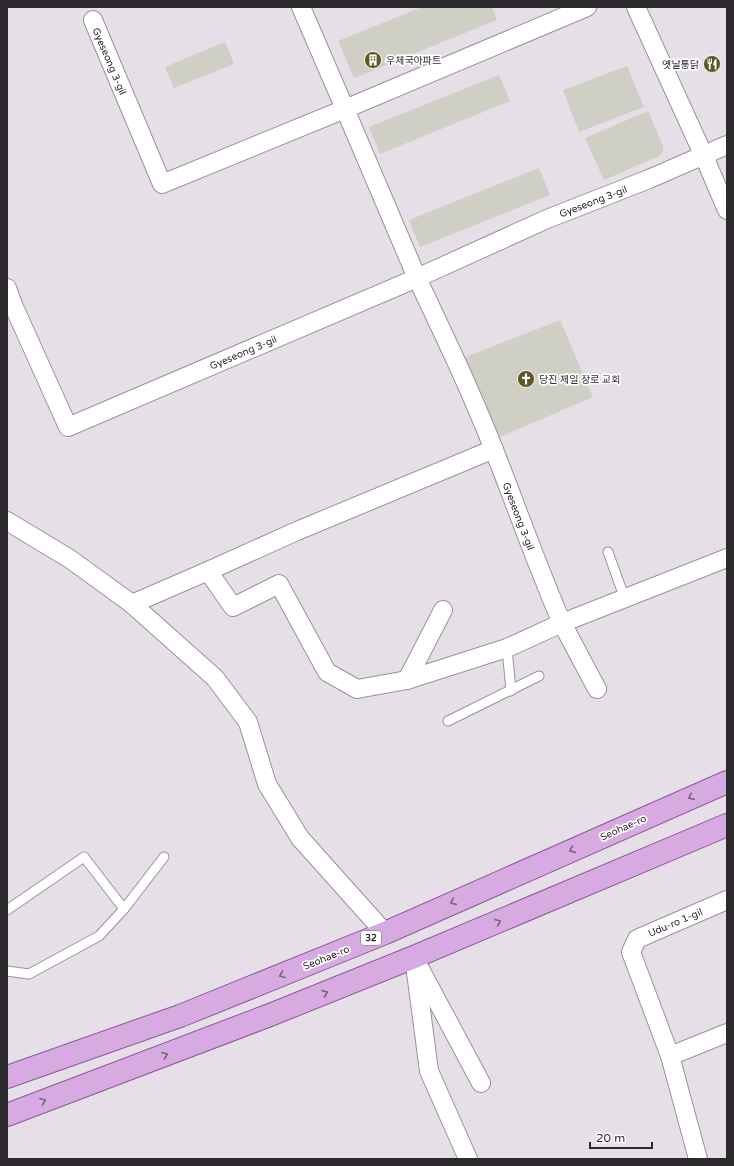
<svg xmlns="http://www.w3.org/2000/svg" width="734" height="1166" viewBox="0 0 734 1166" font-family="'Varela Round','Noto Sans KR',sans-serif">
<rect width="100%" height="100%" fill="#e6dfe8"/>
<g fill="#d0cfc4">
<path d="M422 7H492L497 20 354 78 338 41Z"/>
<path d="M225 42 234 64 174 88 165 67Z"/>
<path d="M627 66 644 107 579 132 563 90Z"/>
<path d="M499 75 510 101 380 154 369 127Z"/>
<path d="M648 111 663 146V152L659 156 604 180 585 138Z"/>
<path d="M539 168 550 195 420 247 409 220Z"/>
<path d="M560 320 593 397 493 440 458 360Z"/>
</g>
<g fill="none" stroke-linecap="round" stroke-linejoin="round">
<g stroke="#99929b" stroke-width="11">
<g id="lane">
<path d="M608 552 625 599"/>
<path d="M507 648 511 691"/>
<path d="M448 721 539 676"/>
<path d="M7 910 84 857 124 909"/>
<path d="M7 971 29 974 99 936 124 909 164 857"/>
</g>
</g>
<g stroke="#99929b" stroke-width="20">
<g id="street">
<path d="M301 7 345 109 587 7"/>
<path d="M636 7 703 154 727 210"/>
<path d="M93 20 162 184 345 109 417 278 547 219 649 179 727 145"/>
<path d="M7 288 14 307 68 427 417 278C444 335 471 391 494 450 517 508 537 566 562 623L507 648 407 680 443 610"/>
<path d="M7 521 70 559 132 604 215 678 248 722 267 784 300 838 385 933"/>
<path d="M208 571 233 607 279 584 327 672 357 689 407 680"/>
<path d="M132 604 208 571 297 531 494 449"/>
<path d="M597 689 562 623 727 558"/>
<path d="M414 957 429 1071 468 1159"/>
<path d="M419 967 481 1083"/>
<path d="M670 1056 727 1033"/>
<path d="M698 1159 670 1056 631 952 637 939 727 900"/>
</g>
</g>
<g stroke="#8a5995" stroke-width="24">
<g id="primary">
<path d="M7 1077 180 1016 385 933 727 782"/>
<path d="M7 1115 270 1015 414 957 727 825"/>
</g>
</g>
<use href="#lane" stroke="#fff" stroke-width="9"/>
<use href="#street" stroke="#fff" stroke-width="18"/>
<use href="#primary" stroke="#d7abe1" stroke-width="22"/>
</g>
<defs><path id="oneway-chevron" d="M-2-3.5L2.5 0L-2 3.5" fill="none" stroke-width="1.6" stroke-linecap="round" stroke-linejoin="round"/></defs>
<g stroke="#79647e">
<use href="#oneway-chevron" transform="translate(691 797) rotate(156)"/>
<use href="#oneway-chevron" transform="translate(572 850) rotate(156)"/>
<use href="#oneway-chevron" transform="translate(453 902) rotate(156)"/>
<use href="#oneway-chevron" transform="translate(498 922) rotate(-23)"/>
<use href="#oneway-chevron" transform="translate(282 975) rotate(158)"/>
<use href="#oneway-chevron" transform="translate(325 993) rotate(-22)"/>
<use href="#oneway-chevron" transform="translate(165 1055) rotate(-21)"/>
<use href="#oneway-chevron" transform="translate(43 1101) rotate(-21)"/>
</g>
<defs>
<g id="building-disc" transform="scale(0.9)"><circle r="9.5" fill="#5d5925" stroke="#fff"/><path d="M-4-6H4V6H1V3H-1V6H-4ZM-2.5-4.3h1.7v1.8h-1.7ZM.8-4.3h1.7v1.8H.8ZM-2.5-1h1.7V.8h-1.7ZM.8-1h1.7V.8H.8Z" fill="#fff"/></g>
<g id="restaurant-disc" transform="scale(0.9)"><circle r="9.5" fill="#5d5925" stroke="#fff"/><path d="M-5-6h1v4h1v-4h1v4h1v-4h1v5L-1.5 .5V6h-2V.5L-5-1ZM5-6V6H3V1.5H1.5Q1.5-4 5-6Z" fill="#fff"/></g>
<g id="church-disc" transform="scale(0.9)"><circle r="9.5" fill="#5d5925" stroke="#fff"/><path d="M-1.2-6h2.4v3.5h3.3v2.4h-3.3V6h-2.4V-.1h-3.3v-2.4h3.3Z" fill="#fff"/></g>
</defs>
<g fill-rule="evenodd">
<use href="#building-disc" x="373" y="60"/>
<use href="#restaurant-disc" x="712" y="64"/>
<use href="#church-disc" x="526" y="379"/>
</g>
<g text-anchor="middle" stroke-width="3.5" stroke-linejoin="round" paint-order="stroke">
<rect fill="#fff" stroke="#6b696c" stroke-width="1" x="361" y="931" width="20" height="14" rx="3"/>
<g font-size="9" font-weight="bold" fill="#2c292d">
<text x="371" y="941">32</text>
</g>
<g font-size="10" fill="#2c292d" stroke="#fff" text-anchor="start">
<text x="386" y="64">우체국아파트</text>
<text x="699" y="68" text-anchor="end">옛날통닭</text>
<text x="539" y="383">당진 제일 장로 교회</text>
</g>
<g font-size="10" fill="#2c292d" stroke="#fff">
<text transform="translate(110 61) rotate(67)" y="4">Gyeseong 3-gil</text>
<text transform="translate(593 201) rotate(-21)" y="4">Gyeseong 3-gil</text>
<text transform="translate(243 352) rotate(-23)" y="4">Gyeseong 3-gil</text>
<text transform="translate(519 516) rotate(69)" y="4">Gyeseong 3-gil</text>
<text transform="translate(623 827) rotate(-24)" y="4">Seohae-ro</text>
<text transform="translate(675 922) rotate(-23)" y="4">Udu-ro 1-gil</text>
<text transform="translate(326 957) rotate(-22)" y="4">Seohae-ro</text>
</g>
</g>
<rect width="734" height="1166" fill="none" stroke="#2c292d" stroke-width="16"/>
<path d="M590 1142v6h62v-6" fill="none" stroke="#2c292d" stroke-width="2"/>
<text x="596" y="1142" font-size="12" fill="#2c292d" stroke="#ffffff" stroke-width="3" paint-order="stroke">20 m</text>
</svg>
